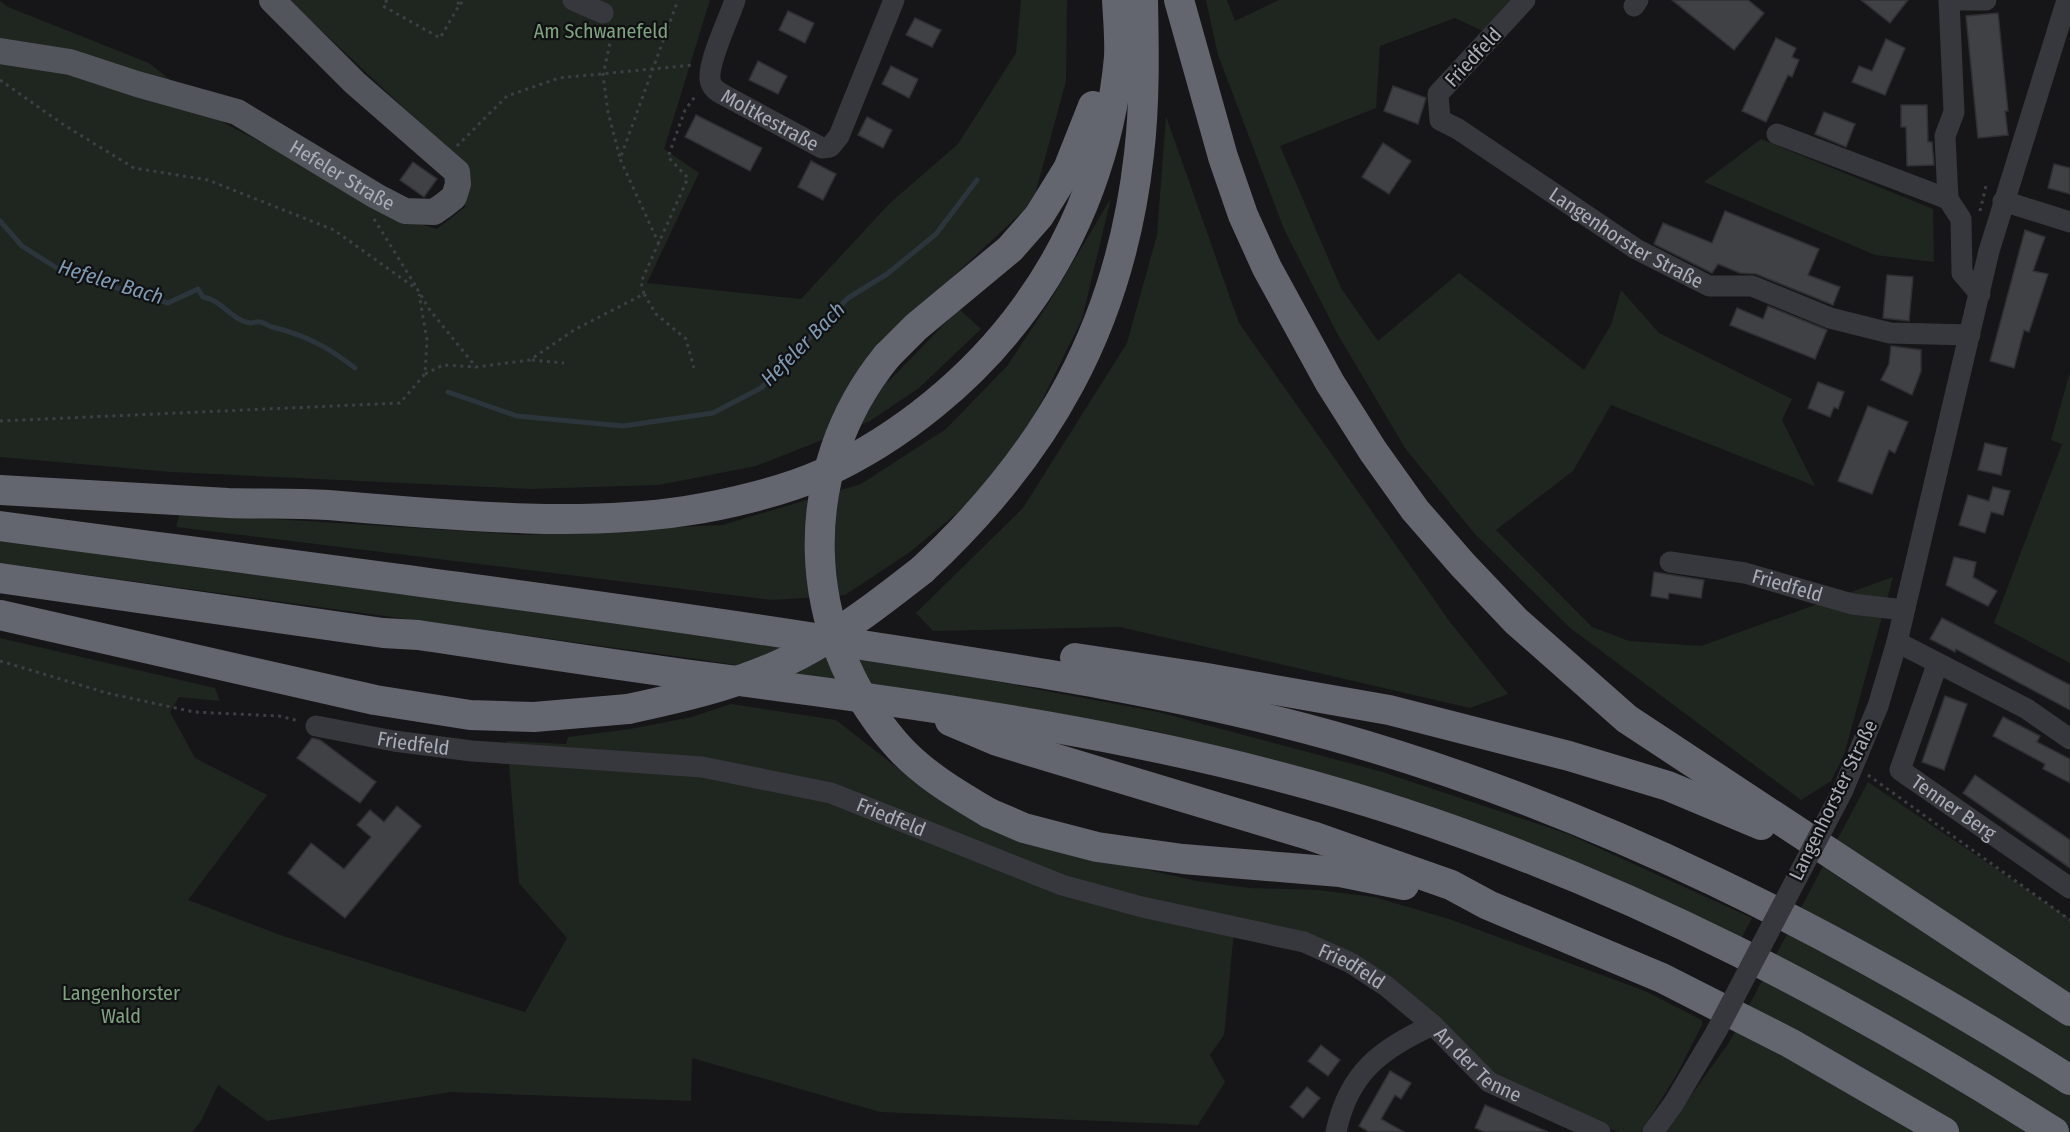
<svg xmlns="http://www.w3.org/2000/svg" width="2070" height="1132" viewBox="0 0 2070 1132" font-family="'Fira Sans Condensed',sans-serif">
<rect width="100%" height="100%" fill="#161618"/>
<g fill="#1e261f">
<path d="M289 0H710L664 149 699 173 647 283 801 299 890 203 958 144 1016 53 1021 0H1067L1066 81 1033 202 931 297 887 383 959 309 981 329 919 388 870 421 756 466 659 485 529 489 171 472 0 457V1L8 7 149 63 226 124 417 223 437 229 465 207 467 171 439 141Z"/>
<path d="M1206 0H1227L1235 21 1279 0H1531L1498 38 1455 18 1380 46 1376 108 1280 146 1341 288 1378 341 1459 273 1584 370 1611 325 1621 290 1659 333 1792 399 1782 420 1815 486 1611 405 1573 471 1496 530 1592 627 1629 641 1701 646 1893 577 1844 755 1831 781 1801 800 1569 627 1474 533 1405 448 1337 333 1284 229 1218 55Z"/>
<path d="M1166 116 1239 323 1450 622 1508 694 1470 708 1120 627 933 631 916 613 1023 508 1127 343 1157 235Z"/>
<path d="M1761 139 1933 209 1934 262 1875 255 1704 182Z"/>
<path d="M1111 198 1082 319 1031 423 974 499 910 552 845 595 773 600 176 527 180 513 524 535 722 525 861 484 946 429 1007 366 1048 304Z"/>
<path d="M2070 372V663L1994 623 2062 444 2051 440Z"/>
<path d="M0 538 893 662 1158 712 1379 771 1568 834 1752 918 1740 941 1355 785 1151 730 703 660 0 563Z"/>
<path d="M0 638 215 688 220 701 179 697 170 712 195 758 267 795 188 900 283 936 525 1012 567 938 519 883 507 741 566 744 568 737 630 729 692 717 731 704 836 720 913 780 1064 851 1197 881 1249 888 1318 890 1374 897 1449 919 1645 991 1702 1020V1025L1677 1074 1641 1132H1618L1498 1079 1384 974 1235 921 1224 1035 1210 1055 1225 1082 1198 1125 880 1112 692 1058 691 1101 451 1092 267 1121 218 1085 201 1121 192 1132H0Z"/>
<path d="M1868 782 2070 919V1132H1665L1730 1041Z"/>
</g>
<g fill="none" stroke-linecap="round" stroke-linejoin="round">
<g stroke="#2c353c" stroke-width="5">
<path d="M0 221 22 246 63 272 168 303 198 289 203 297C222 300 231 320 250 323 253 323 257 321 260 322 264 322 268 326 272 327 305 335 328 347 355 368"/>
<path d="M448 392 517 416 623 426 713 413 761 388 848 298 887 274 936 234 977 180"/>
</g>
</g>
<g fill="#404145" stroke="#303034" stroke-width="1.5">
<path d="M1672 0H1748L1764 13 1734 50Z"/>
<path d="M1861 0H1908L1890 23Z"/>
<path d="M788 11 814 23 805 43 779 30Z"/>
<path d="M1998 13 2008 111H2005L2008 135 1978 138 1966 16Z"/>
<path d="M915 18 941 30 932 47 906 35Z"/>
<path d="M1776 38 1796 48 1792 57 1799 60 1792 77 1788 75 1766 122 1742 111Z"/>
<path d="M1886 39 1905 48 1885 95 1852 82 1859 66 1872 71Z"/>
<path d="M758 61 787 76 778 94 749 80Z"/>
<path d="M891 66 918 79 909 98 882 84Z"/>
<path d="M1393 86 1426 98 1418 124 1384 111Z"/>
<path d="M1901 105H1927L1928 142H1932L1934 165 1907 166 1906 127H1901Z"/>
<path d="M1824 112 1855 124 1846 147 1815 134Z"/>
<path d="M696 115 762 148 750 171 685 137Z"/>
<path d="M867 117 892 130 883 148 858 135Z"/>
<path d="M1383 143 1411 161 1389 194 1362 177Z"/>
<path d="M811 161 836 174 823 200 798 187Z"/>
<path d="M413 162 437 179 424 197 400 180Z"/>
<path d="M2054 164 2070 168V194L2048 188Z"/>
<path d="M1725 211 1819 249 1808 275 1840 287 1833 305 1756 274 1740 273 1718 264 1712 273 1654 244 1663 223 1712 243Z"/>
<path d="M2025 230 2045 237 2033 271 2048 274 2029 332 2024 330 2014 368 1990 361Z"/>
<path d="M1887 275 1913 277 1909 321 1883 318Z"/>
<path d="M1768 306 1827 330 1815 359 1730 325 1737 308 1763 319Z"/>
<path d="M1891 346 1921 350V371L1912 395 1881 380 1889 364Z"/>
<path d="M1818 382 1844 392 1838 409 1834 407 1830 417 1808 408Z"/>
<path d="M1868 406 1908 422 1895 453 1889 450 1872 494 1838 481Z"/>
<path d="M1985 443 2007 448 2001 475 1978 470Z"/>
<path d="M1993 487 2010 491 2003 515 1991 512 1985 533 1959 525 1968 495 1989 501Z"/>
<path d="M1954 557 1976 562 1973 577 1997 591 1988 606 1946 585Z"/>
<path d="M1654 572 1704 580 1701 598 1669 593 1668 599 1651 596Z"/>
<path d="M1942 618 2070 685V710L1956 649 1955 652 1930 639Z"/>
<path d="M1945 696 1967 704 1944 770 1922 762Z"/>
<path d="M2003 717 2040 736 2037 742 2070 759V783L2043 769 2045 764 1993 736Z"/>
<path d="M312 738 320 740 376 782 360 803 297 758Z"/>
<path d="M1975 775 2070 840V868L1963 793Z"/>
<path d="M397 806 421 826 345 918 288 873 311 843 344 869 371 837 357 825 370 810 384 822Z"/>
<path d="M1321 1045 1340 1060 1328 1076 1308 1061Z"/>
<path d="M1390 1071 1411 1083 1401 1099 1395 1095 1381 1119 1404 1132H1369L1359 1126Z"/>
<path d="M1307 1087 1320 1098 1303 1118 1290 1107Z"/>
<path d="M1485 1105 1509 1115 1548 1132H1485L1475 1128Z"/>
</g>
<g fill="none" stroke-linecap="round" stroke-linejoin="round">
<g stroke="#3d3f44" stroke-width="3" stroke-dasharray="3 4.5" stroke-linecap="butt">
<path d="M387 0 383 6 440 38 460 4 453 0"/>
<path d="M460 4 466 0"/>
<path d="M613 29 603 75 608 112 620 158"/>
<path d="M0 80 64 125 134 168 208 180 334 230 418 290 429 309 476 367 530 360 574 330 644 294 641 282 688 178 668 157 685 110 697 94"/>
<path d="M457 146 507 96 559 78 693 65"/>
<path d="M1980 211 1986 186"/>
<path d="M374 219 417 288"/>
<path d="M659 244 620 159 678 0"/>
<path d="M644 294 656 314 686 339 694 368"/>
<path d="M532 360 564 363"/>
<path d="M425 374 443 365 476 367"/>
<path d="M0 421 400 403 425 374 427 340 419 294"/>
<path d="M0 661 107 693 194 712 279 716 299 721"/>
<path d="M1868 775 2070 920"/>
</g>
<g stroke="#37383d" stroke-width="21">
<path d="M573 0 603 13"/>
<path id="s1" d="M735 0C729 19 708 61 710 79 711 87 716 91 722 94L822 148 830 147 839 136 894 0"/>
<path id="s2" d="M1525 0 1438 94 1440 120 1458 129 1636 249 1709 286H1752L1830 318 1890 333 1970 335"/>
<path d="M1949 0 1954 112 1945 136 1948 199 1961 219 1962 273 1980 294"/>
<path d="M1955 0H1986"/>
<path d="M1634 6 1638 0"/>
<path d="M1777 134 1948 199"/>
<path d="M2003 201 2070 222"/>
<path id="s3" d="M1670 562 1745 573 1852 604 1904 610"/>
<path d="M1897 642 2027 709 2070 739"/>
<path id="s4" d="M1937 665 1900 770 2070 888"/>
<path id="s5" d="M316 726 394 741 472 751 702 767 831 793 1062 885 1142 907 1304 942 1351 963 1386 986 1433 1025"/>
<path d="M1843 790 1878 706 1897 642 1989 251 2067 0"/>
<path id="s6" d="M1336 1132C1348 1074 1380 1049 1433 1025L1489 1082 1600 1132"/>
<path d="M1653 1132 1674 1103 1716 1032"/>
</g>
<path stroke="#53555c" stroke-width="26" id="s7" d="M0 51 70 62 137 84 237 112 376 196 405 211 434 212 444 205 454 197 458 184 457 172 355 83 272 0"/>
<g stroke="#63666e" stroke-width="30">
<path d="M1179 0 1223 157 1243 215 1267 268 1330 383 1373 451 1415 510 1462 564 1516 621 1627 719 2070 1011"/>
<path d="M887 356 916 327 1010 249 1039 216 1068 169 1093 106"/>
<path d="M0 490C76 494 152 499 228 503 261 504 295 503 328 505 441 514 573 528 685 511 726 505 784 491 822 474 901 438 974 378 1025 308 1078 236 1111 147 1119 57 1120 39 1118 19 1117 0"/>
<path d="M0 526C270 562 540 596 809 637 985 664 1161 688 1333 736 1596 810 1840 934 2070 1080"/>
<path d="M922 570C1047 454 1120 326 1139 154 1145 103 1144 51 1143 0"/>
<path d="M0 578 383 633 418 635C507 648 595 662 684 674 926 705 1168 736 1400 812 1633 888 1848 1001 2054 1132"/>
<path d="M0 615 375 700 470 715 534 717 628 709"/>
<path d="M1075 658 1201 677 1389 710 1569 756 1668 786 1761 825"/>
<path d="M950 721 997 741 1312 836 1451 885 1488 905 1662 978 1790 1043 1944 1132"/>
<path d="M989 813 1024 828 1097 847 1183 859 1340 872 1404 885"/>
</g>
<path stroke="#37383d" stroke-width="21" d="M1716 1032 1843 790"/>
<g stroke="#63666e" stroke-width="30">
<path d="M887 356C794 470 798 632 895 743 921 773 955 793 989 813"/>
<path d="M628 709C689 696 754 681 810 649 849 627 886 598 922 570"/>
</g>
</g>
<g text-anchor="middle" stroke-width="4.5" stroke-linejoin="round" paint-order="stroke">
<g font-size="20" fill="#7fa381" stroke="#111113">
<text x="601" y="38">Am Schwanefeld</text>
<text x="121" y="1000">Langenhorster<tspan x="121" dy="23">Wald</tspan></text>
</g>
<g font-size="20" fill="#a8adb8" stroke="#111113">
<text transform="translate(1473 57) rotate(-47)" y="7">Friedfeld</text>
<text dy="7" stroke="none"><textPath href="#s1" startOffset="158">Moltkestraße</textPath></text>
<text dy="7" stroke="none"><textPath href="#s7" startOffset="368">Hefeler Straße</textPath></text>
<text dy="7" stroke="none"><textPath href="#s2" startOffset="375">Langenhorster Straße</textPath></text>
<text dy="7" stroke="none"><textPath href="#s3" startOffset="120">Friedfeld</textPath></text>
<text dy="7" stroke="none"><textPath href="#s5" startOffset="99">Friedfeld</textPath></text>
<text transform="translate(1833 800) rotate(-64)" y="7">Langenhorster Straße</text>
<text dy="7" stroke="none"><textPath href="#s4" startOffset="177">Tenner Berg</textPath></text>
<text dy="7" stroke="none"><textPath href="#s5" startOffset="585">Friedfeld</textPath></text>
<text dy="7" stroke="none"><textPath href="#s5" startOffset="1071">Friedfeld</textPath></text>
<text dy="7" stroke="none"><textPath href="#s6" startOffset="212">An der Tenne</textPath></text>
</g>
<g font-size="21" font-style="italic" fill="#7f9bb3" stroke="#111113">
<text transform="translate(111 282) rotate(17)" y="7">Hefeler Bach</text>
<text transform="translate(803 344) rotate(-45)" y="7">Hefeler Bach</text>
</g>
</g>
</svg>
